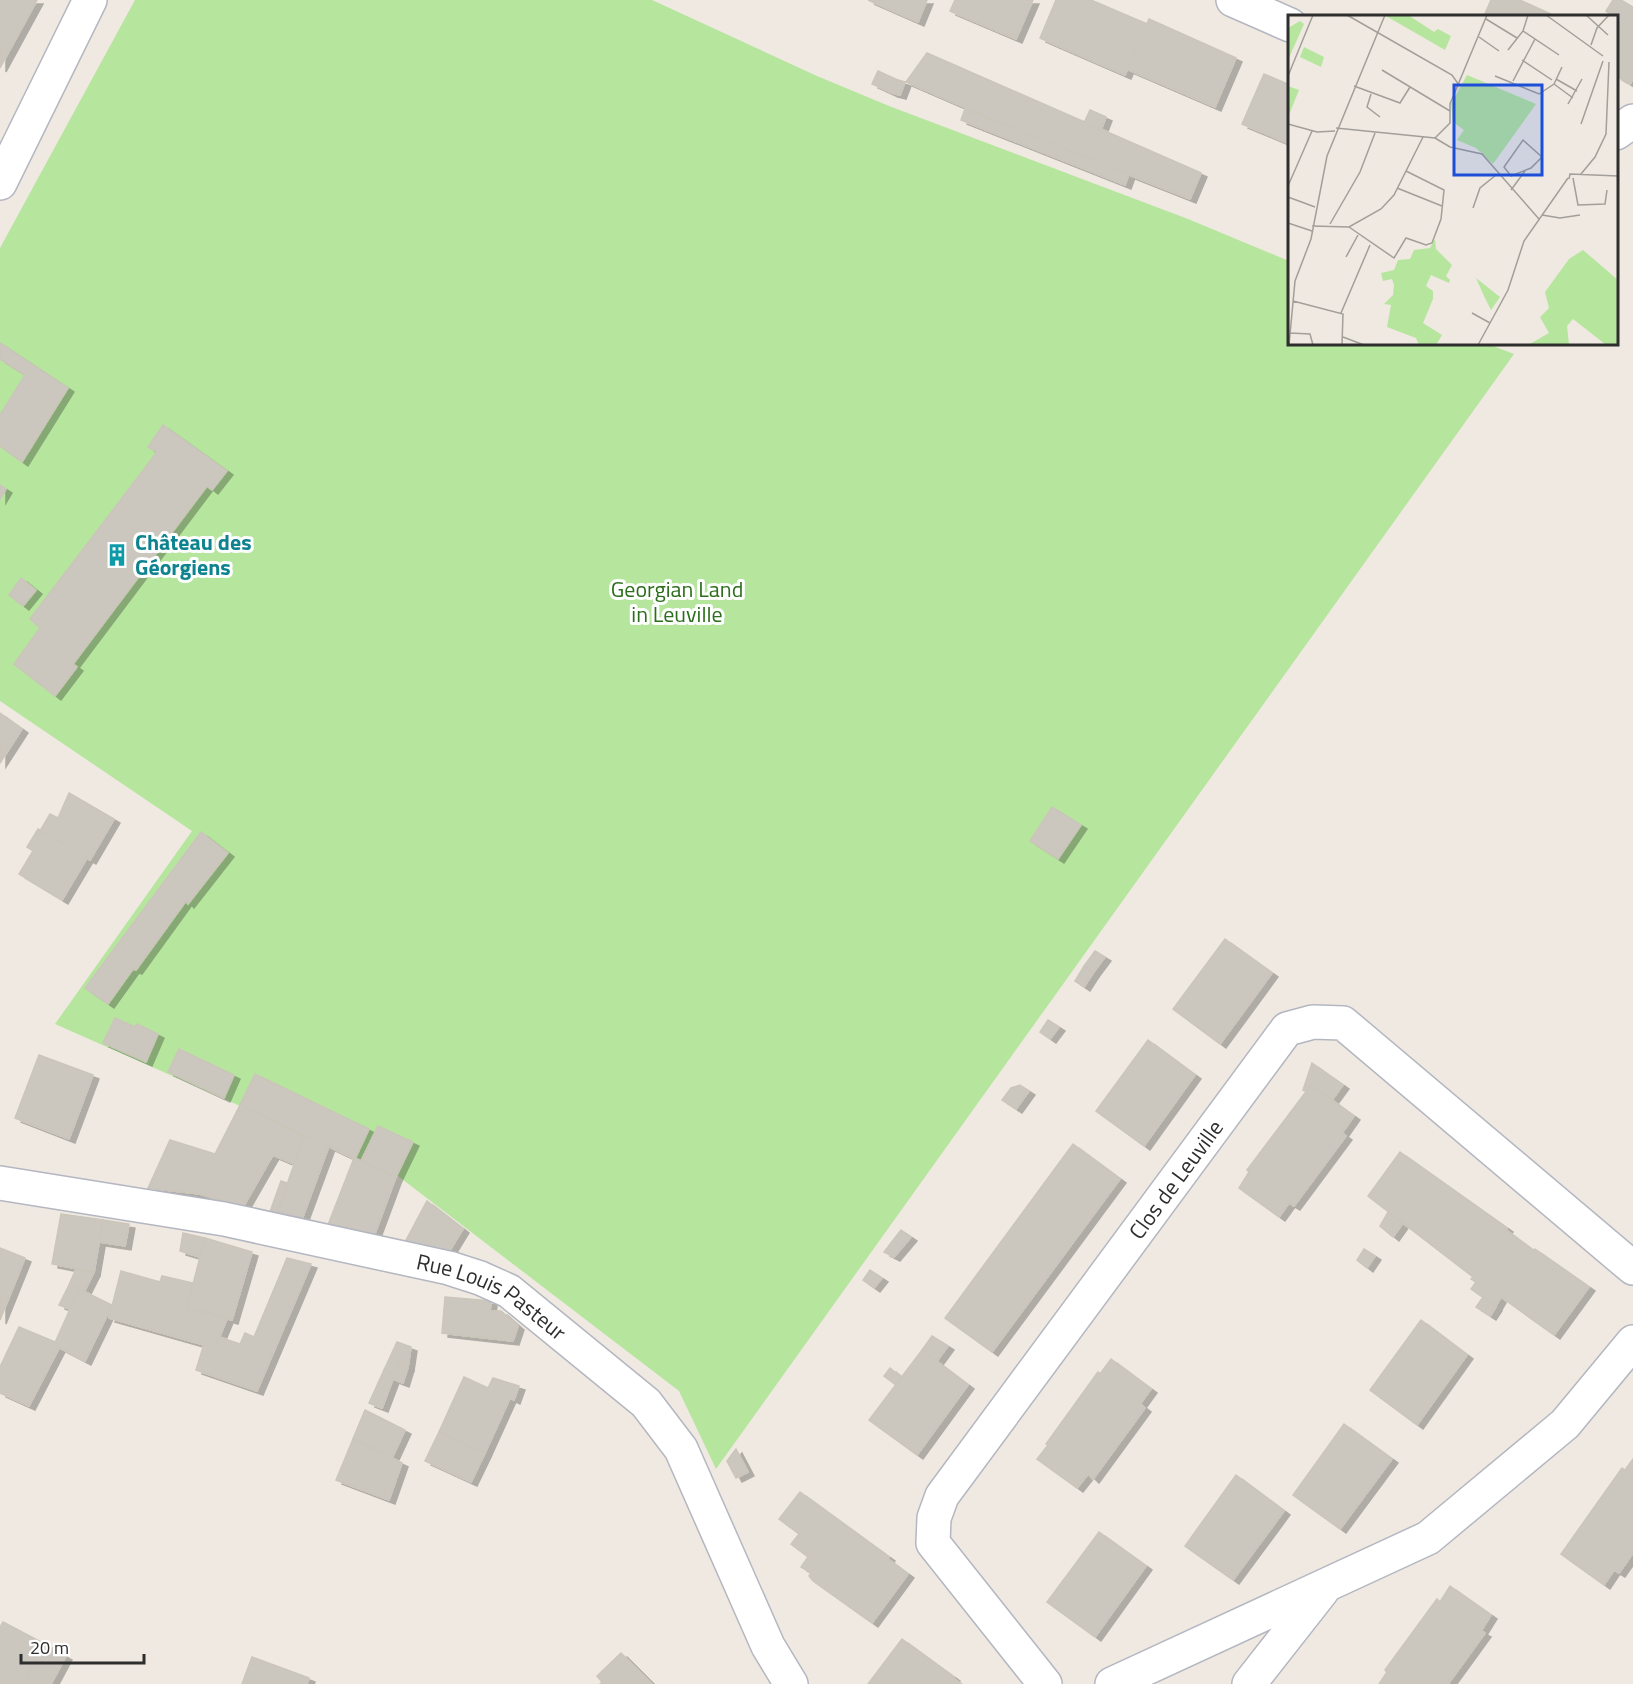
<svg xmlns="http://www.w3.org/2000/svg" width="1633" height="1684" viewBox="0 0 1633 1684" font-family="'Titillium Web',sans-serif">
<defs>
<filter id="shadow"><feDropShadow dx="6" dy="4" stdDeviation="0" flood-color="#0004"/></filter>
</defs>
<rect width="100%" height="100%" fill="#efe9e1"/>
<path fill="#b6e59e" d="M135 0H652L817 76 889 106 1188 219 1289 261 1290 344H1488L1514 354 716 1469 679 1391 398 1176 55 1024 192 831 0 701V248Z"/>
<g fill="#cbc7bf" stroke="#cbc5ba" stroke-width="1.5" filter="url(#shadow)">
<path d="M0 0H37L0 68Z"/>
<path d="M868 0H927L918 22Z"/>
<path d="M955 0H1033L1016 39 950 11Z"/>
<path d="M1056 0H1091L1147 24 1125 75 1040 38Z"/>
<path d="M1491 0H1520L1553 15 1552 16H1484Z"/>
<path d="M1613 0H1621L1633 7V79L1630 84 1616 76V16H1610L1611 15 1606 11Z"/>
<path d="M1149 19 1236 58 1215 107 1127 69Z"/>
<path d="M927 53 1201 173 1190 199 1026 134 906 82Z"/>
<path d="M878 71 898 80 892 93 872 84Z"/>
<path d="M1264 74 1290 85V144L1242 124Z"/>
<path d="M898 80 905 82 900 95 892 93Z"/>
<path d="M965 109 1129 174 1125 185 961 120Z"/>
<path d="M1090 110 1106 117 1101 130 1084 123Z"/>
<path d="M0 343 68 388 22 462 0 446V415L25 375 0 359Z"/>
<path d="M163 425 227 471 212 490 207 486 73 664 77 667 55 696 14 664 40 628 30 619 157 452 148 447Z"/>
<path d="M0 485 6 489 0 499Z"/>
<path d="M21 578 36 590 23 606 9 595Z"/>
<path d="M0 713 22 729 0 763Z"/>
<path d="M69 793 114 819 90 860 40 831 50 814 58 818Z"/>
<path d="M1052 807 1081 825 1058 859 1030 841Z"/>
<path d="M38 829 87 858 62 900 19 874 33 851 27 847Z"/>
<path d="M201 832 228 853 188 904 186 901 136 970 133 969 108 1004 85 988Z"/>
<path d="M1225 939 1272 973 1220 1044 1173 1009Z"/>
<path d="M1095 951 1105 957 1093 973 1084 966Z"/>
<path d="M1084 966 1093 973 1084 987 1075 981Z"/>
<path d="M115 1018 135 1027 137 1024 158 1034 146 1062 103 1043Z"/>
<path d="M1048 1020 1059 1027 1050 1039 1040 1032Z"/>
<path d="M1148 1040 1195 1075 1144 1146 1096 1111Z"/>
<path d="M179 1049 234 1075 224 1098 168 1072Z"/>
<path d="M39 1055 93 1075 69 1139 15 1118Z"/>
<path d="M1312 1063 1343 1085 1332 1100 1311 1085 1307 1092 1303 1090Z"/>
<path d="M255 1074 369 1129 355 1159 240 1105Z"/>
<path d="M1020 1085 1029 1091 1016 1109 1002 1100 1011 1088Z"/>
<path d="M1311 1085 1354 1116 1342 1133 1346 1136 1294 1206 1289 1203 1279 1217 1239 1188 1249 1172 1247 1170Z"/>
<path d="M240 1105 304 1136 294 1164 273 1155 243 1207 200 1194 148 1188 170 1140 215 1154Z"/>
<path d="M378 1126 413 1142 396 1177 361 1161Z"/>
<path d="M304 1136 329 1146 302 1219 277 1213Z"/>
<path d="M1073 1144 1120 1179 992 1352 945 1318Z"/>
<path d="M1400 1152 1507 1228 1506 1230 1534 1251 1535 1249 1589 1287 1554 1335 1501 1297 1496 1306 1471 1289 1476 1282 1471 1279 1473 1277 1368 1196Z"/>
<path d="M354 1158 396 1177 374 1236 328 1225Z"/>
<path d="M281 1181 287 1183 277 1213 270 1212Z"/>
<path d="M427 1201 463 1229 447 1255 406 1240Z"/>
<path d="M1388 1212 1403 1223 1393 1237 1380 1226Z"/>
<path d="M61 1214 103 1220 94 1272 52 1264Z"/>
<path d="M103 1220 129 1224 125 1246 99 1242Z"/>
<path d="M901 1230 911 1237 894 1257 884 1252Z"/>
<path d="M183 1233 205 1238 200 1257 180 1251Z"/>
<path d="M205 1238 252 1252 232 1320 187 1307Z"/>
<path d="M0 1248 25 1258 0 1320Z"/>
<path d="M1364 1249 1375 1256 1367 1268 1357 1260Z"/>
<path d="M287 1258 311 1264 257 1391 196 1370 204 1344 215 1348 219 1337 240 1344 245 1333 254 1337Z"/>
<path d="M76 1269 94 1272 84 1292 69 1285Z"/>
<path d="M870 1270 882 1278 874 1288 863 1280Z"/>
<path d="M121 1271 160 1282 162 1276 193 1283 187 1307 227 1319 215 1348 109 1318Z"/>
<path d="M69 1285 79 1290 70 1309 59 1305Z"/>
<path d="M79 1289 112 1305 85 1361 54 1345Z"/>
<path d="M445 1297 491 1301 490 1311H501L518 1326 513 1341 442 1333Z"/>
<path d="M1483 1297 1496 1307 1490 1316 1476 1307Z"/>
<path d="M1421 1320 1467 1355 1417 1425 1370 1390Z"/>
<path d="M19 1327 55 1342 54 1345 59 1348 29 1406 0 1393V1367Z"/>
<path d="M932 1336 948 1346 937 1361 922 1350Z"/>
<path d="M397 1342 411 1347 408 1367 400 1363 396 1374 384 1370Z"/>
<path d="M922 1350 968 1385 917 1455 869 1420Z"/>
<path d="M1111 1359 1151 1389 1140 1404 1145 1408 1093 1479 1088 1474 1077 1488 1037 1459 1048 1445 1046 1444 1098 1372 1100 1374Z"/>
<path d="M400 1363 408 1367 403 1383 393 1379 382 1408 369 1403 384 1370 396 1374Z"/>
<path d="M890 1368 901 1377 896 1385 884 1376Z"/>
<path d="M464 1377 488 1388 493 1378 519 1386 514 1400 510 1398 485 1453 439 1432Z"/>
<path d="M365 1410 405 1430 392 1458 353 1439Z"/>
<path d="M1344 1424 1392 1459 1340 1529 1293 1495Z"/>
<path d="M439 1432 485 1453 471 1482 425 1461Z"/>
<path d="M353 1439 402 1463 389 1500 336 1480Z"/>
<path d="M736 1449 748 1472 736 1478 727 1461Z"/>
<path d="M1633 1459V1553L1619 1573 1614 1570 1604 1585 1561 1554 1622 1468 1625 1470Z"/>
<path d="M1236 1475 1284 1511 1233 1580 1185 1546Z"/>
<path d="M800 1492 889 1557 888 1559 908 1574 872 1623 813 1581 809 1576 811 1573 801 1567 808 1557 791 1544 799 1534 779 1519Z"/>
<path d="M1099 1532 1146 1566 1095 1637 1047 1602Z"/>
<path d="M1450 1586 1491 1615 1481 1631 1485 1633 1448 1684H1379L1387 1672 1385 1670 1437 1599 1440 1602Z"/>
<path d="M3 1622 45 1644 23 1684H0V1627Z"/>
<path d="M902 1639 954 1677 953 1678 961 1684H868Z"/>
<path d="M45 1644 66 1656 51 1684H23Z"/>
<path d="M621 1653 652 1684H600L602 1682 597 1676Z"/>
<path d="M252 1657 309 1678 307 1684H242Z"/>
</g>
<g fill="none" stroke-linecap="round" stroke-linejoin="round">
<g stroke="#b4b7c1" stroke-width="36">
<g id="minor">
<path d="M1233 0 1290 25"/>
<path d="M1616 133 1633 121"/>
<path d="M0 183 90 0"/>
<path id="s1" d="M0 1183 224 1219 449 1268 480 1278 509 1291 646 1403 681 1449 768 1646 791 1684"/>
<path id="s2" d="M1045 1684 933 1543 934 1518 942 1496 1287 1029 1313 1022 1343 1023 1633 1268"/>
<path d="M1112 1684 1428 1538 1565 1424 1633 1342"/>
<path d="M1249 1684 1322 1591"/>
</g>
</g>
<use href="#minor" stroke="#fff" stroke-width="33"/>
</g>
<defs>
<g id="building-bare" transform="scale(1.8)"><path d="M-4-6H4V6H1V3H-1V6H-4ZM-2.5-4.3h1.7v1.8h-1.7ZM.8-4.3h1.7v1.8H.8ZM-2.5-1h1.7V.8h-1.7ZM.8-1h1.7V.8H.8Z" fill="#0f9aa8" stroke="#fff" stroke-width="2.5" paint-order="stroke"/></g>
</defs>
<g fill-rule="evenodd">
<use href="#building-bare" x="117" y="555"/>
</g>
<g text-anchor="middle" stroke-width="6" stroke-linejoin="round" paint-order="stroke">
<g font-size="22" font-weight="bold" fill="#0d838f" stroke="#fff" text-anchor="start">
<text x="135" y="550">Château des<tspan x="135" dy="25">Géorgiens</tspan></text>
</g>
<g font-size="22" fill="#2c6e1b" stroke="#fff">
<text x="677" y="597">Georgian Land<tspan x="677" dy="25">in Leuville</tspan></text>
</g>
<g font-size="22" fill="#2e2e2e" stroke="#fff">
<text dy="8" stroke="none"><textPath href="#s2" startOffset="622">Clos de Leuville</textPath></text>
<text dy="8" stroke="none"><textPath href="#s1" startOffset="508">Rue Louis Pasteur</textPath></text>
</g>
</g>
<g transform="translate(1288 15)">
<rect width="330" height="330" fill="#efe9e1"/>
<path d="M120 0 146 17 150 14 163 21 157 35 98 1ZM12 6 16 9 0 45V13ZM16 32 36 42 33 52 12 42ZM179 60 248 89 205 149 188 133 169 125 176 115 165 107 163 89ZM0 71 11 75 0 102ZM147 224 148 234 164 250 158 261 162 265 161 268 143 260 138 271 145 276V284L135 308 154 320 148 330H131L128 323 99 312 103 290 96 289 105 280 106 270 104 264 95 266 93 258 106 255 110 245 122 244 126 235 142 233ZM295 235 330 265V329H317L285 304 279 311 281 330H240L261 318 252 302 261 293 257 277 281 244ZM188 263 212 282 203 295 197 283Z" fill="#b6e59e"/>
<path fill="none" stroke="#a29e99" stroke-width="1.5" d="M59 0 164 60 171 70M258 0 315 41M298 0 320 20M198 4 229 23M235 16 271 40M191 22 211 36M303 30 309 13 321 0M220 35 235 16 240 0M234 45 264 65M94 55 162 96M0 61 25 0M207 61 251 79 266 69 274 52M268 64 289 76M225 66 247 24M266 69 285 83M66 71 112 88 122 72M83 79 79 92 92 102M280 89 294 64M0 109 29 117 47 116M293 109 315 46M48 113 147 123M147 123 162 132 194 139 251 204M147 123 162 108V89L199 0M235 125 254 142 243 153 223 161 216 152ZM293 159 307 142 318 119 321 47M285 163 290 190 317 189 319 175M281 164 282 159 330 161M0 171 24 116M109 173 154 191M223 175 237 156M0 182 27 192M185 193 192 173 208 160M254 200 272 203 292 200M0 208 24 216M42 209 72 157 87 118M24 211 61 212 93 194 106 180 135 122M61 212 106 243 118 223 138 230 144 228 153 204 156 175 118 156M58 242 70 220M5 286 55 299 54 330M53 298 82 230M184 298 202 308M2 318 22 319 25 330M55 322 76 330M1 330 7 266 23 224 39 141 97 0M190 330 220 275 236 226 280 163"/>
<path fill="#1d4ed8" fill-opacity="0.15" stroke="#1d4ed8" stroke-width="3" d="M166 70H254V160H166Z"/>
<rect width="330" height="330" fill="none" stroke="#2e2e2e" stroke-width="3"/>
</g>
<path d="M21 1654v9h123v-9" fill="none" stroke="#2e2e2e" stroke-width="3"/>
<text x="30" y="1654" font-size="18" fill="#2e2e2e" stroke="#ffffff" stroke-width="4.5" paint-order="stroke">20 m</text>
</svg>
